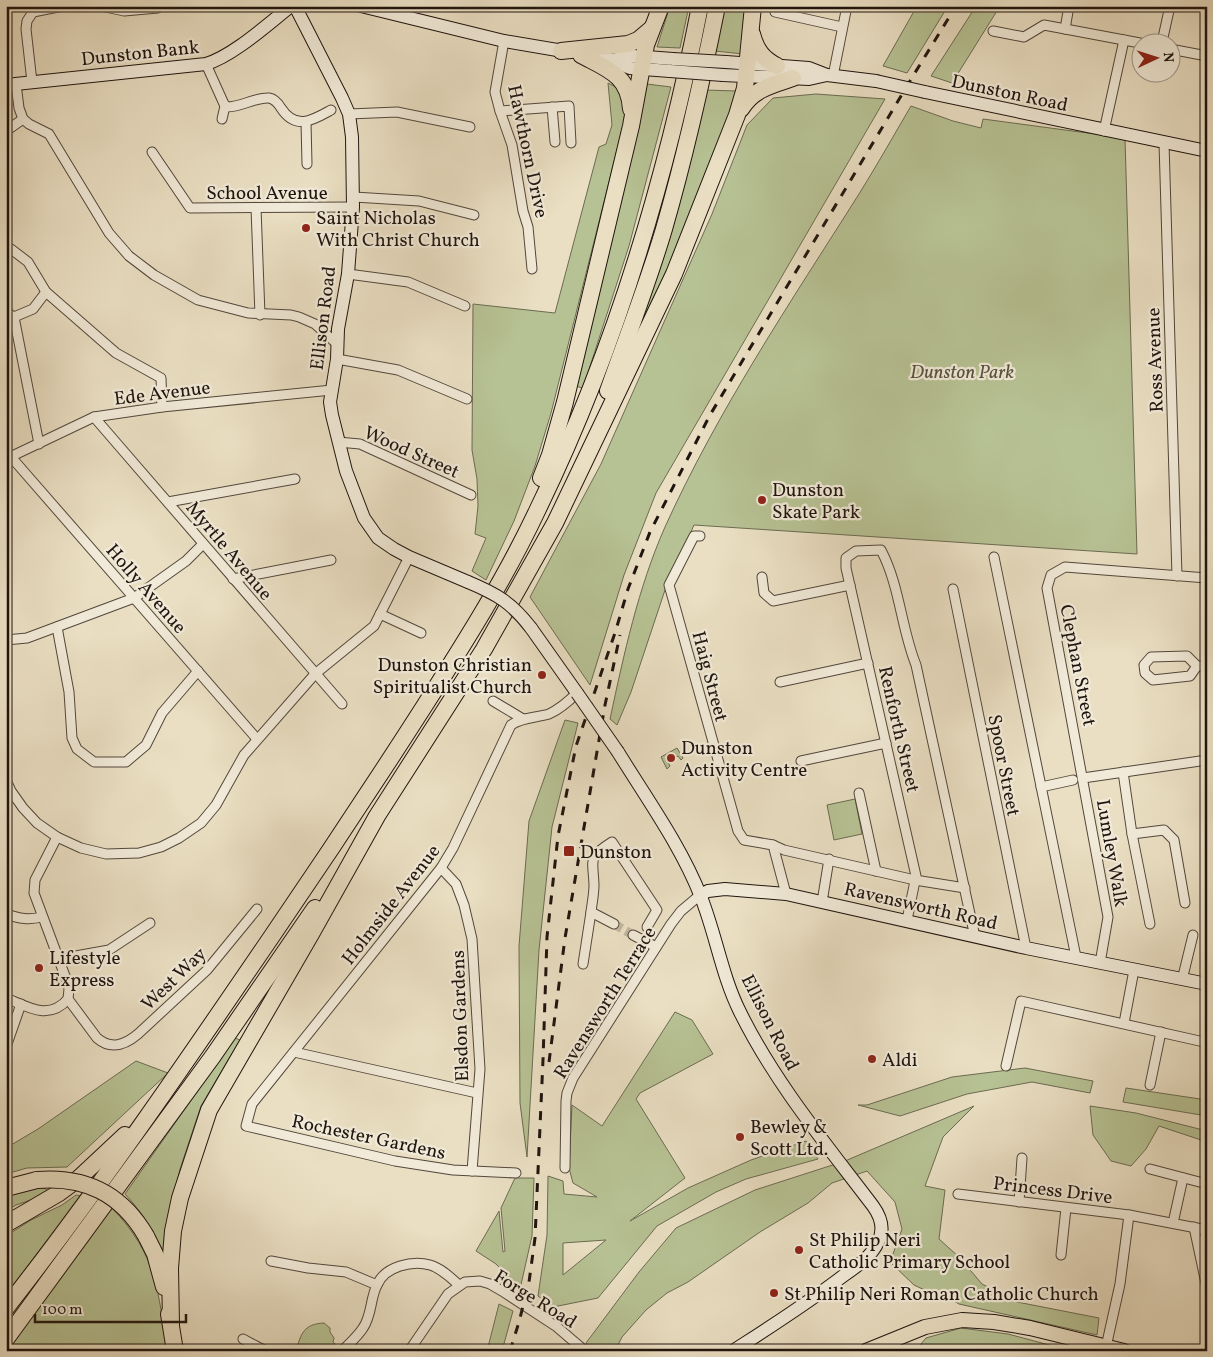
<svg xmlns="http://www.w3.org/2000/svg" width="1213" height="1357" viewBox="0 0 1213 1357" font-family="Vollkorn,serif">
<rect width="100%" height="100%" fill="#eadfc3"/>
<filter id="stains"><feTurbulence type="fractalNoise" baseFrequency=".004" numOctaves="4"/><feColorMatrix values="0 0 0 0 .2 0 0 0 0 .09 0 0 0 0 .02 0 0 0 .5 -.17"/></filter>
<radialGradient id="worn" r=".72"><stop offset=".6" stop-color="#630" stop-opacity="0"/><stop offset="1" stop-color="#630" stop-opacity=".3"/></radialGradient>
<g fill="#b7c294" stroke="#6b6b52" fill-rule="evenodd">
<path d="M670 6H689L680 48 657 47Z"/>
<path d="M724 6H748L743 54 715 51Z"/>
<path d="M917 6H948L907 73 883 66Z"/>
<path d="M976 6H1000L952 83 931 76Z"/>
<path d="M608 83 620 89 626 114 551 413 535 466 514 521 486 580 472 571 486 538 475 534 478 506 477 479 472 450 473 304 555 313 599 147 606 144 612 125Z"/>
<path d="M647 84 671 87 629 246 583 388 575 386Z"/>
<path d="M705 90 736 91 724 132 641 335 634 334Z"/>
<path d="M816 94 885 99 656 493 624 575 590 685 530 597 601 464 712 214 747 125 773 98Z"/>
<path d="M911 106 953 121 981 128 983 119 1125 138 1137 554 694 525 665 590 631 692 617 725 610 719C624 654 638 588 665 527 718 410 790 303 859 194 877 165 894 135 911 106Z"/>
<path d="M565 720 578 723 552 827 539 950 527 1157 520 1103 519 946 529 821Z"/>
<path d="M677 748 683 758 681 760 678 756 668 762 670 766 667 769 661 757Z"/>
<path d="M855 799 862 834 834 840 827 805Z"/>
<path d="M675 1012 692 1020 713 1054 640 1093 636 1099 685 1178 630 1221 688 1188 751 1160 806 1141 818 1159 746 1179 716 1192 657 1226 598 1298 553 1307 538 1296 547 1235 548 1176 563 1181 564 1194 597 1197 573 1183 569 1168 572 1105 602 1126ZM606 1240 563 1275V1243Z"/>
<path d="M235 1038 240 1040 201 1106 180 1169 170 1210 163 1257C154 1232 143 1213 125 1194Z"/>
<path d="M136 1061 168 1073 67 1167 27 1168 6 1174V1148L38 1129Z"/>
<path d="M1025 1068 1093 1081 1090 1093 1032 1082 967 1094 900 1116 858 1105H867L952 1077Z"/>
<path d="M1126 1088 1207 1100V1116L1123 1102Z"/>
<path d="M974 1106 943 1137 925 1186 945 1190 939 1239 959 1257 982 1284 1017 1302 1099 1318 1097 1335 959 1304 939 1292H929L914 1285 890 1262 902 1229 895 1202 867 1171 832 1183 808 1203 760 1232 688 1282 667 1293 646 1310 622 1337 615 1351H596L586 1343 639 1272 676 1228 755 1190 845 1161Z"/>
<path d="M1090 1106 1136 1113 1207 1131V1142L1159 1126 1146 1149 1131 1166 1111 1161 1093 1135Z"/>
<path d="M515 1178H534L532 1236 520 1289 496 1264 476 1251 499 1211 503 1252 505 1251 501 1208Z"/>
<path d="M27 1188H44L51 1193 16 1205 6 1211V1195Z"/>
<path d="M76 1195 82 1196 6 1294V1236L31 1220 62 1205Z"/>
<path d="M112 1208C157 1255 158 1290 167 1351H7Z"/>
<path d="M499 1304 513 1311 502 1351H487Z"/>
<path d="M324 1323 330 1328V1332L334 1338 333 1342 335 1344 328 1351H296C301 1333 304 1324 324 1323Z"/>
<path d="M961 1328 1008 1334 1072 1351H1014L1008 1349 964 1347 950 1351H915L926 1338Z"/>
</g>
<g fill="none" stroke-linecap="round" stroke-linejoin="round">
<path stroke="#c1b69f" stroke-width="9" stroke-dasharray="9 4.5" stroke-linecap="butt" d="M614 924 633 935"/>
<g stroke="#52473c" stroke-width="11">
<g id="street">
<path d="M101 6 124 11 158 8"/>
<path d="M775 12 842 27"/>
<path d="M1065 29 1069 6"/>
<path d="M993 31 1024 37 1044 25 1140 43"/>
<path d="M504 41 495 92 500 111 512 145 523 211 528 227 532 269"/>
<path d="M1162 42 1170 6"/>
<path d="M1170 49 1207 56"/>
<path d="M206 64 224 104 227 107C241 107 256 97 269 98 275 99 278 103 281 108 296 131 313 120 331 110"/>
<path d="M833 76 847 6"/>
<path d="M32 82 26 29 27 21 33 12 63 6"/>
<path d="M16 84 19 108 23 119 29 124 49 134 109 233 129 256 154 275 198 300 248 313 291 315 299 317 315 324 337 344"/>
<path d="M552 107 555 142"/>
<path d="M500 111 569 106 571 143"/>
<path d="M349 114 397 112 470 127"/>
<path d="M222 119 225 106"/>
<path d="M306 122 307 164"/>
<path d="M6 131 23 119"/>
<path d="M1104 131 1124 40"/>
<path d="M1164 143 1177 576"/>
<path d="M152 152 190 208 353 207"/>
<path d="M354 197 419 201 474 215"/>
<path d="M256 208 260 315"/>
<path d="M6 250 11 249 28 262 46 292 116 353 161 378 162 407"/>
<path d="M348 274 408 282 465 306"/>
<path d="M6 312 14 317 39 444"/>
<path d="M14 317 33 309 46 292"/>
<path d="M337 359 398 370 467 399"/>
<path d="M94 417 342 704"/>
<path d="M338 442 360 444 471 495"/>
<path d="M8 458 94 417 162 407 332 390"/>
<path d="M12 458 257 739"/>
<path d="M168 502 295 479"/>
<path d="M700 536H694L669 585 738 831 744 840 773 845 786 894"/>
<path d="M994 557 1076 957"/>
<path d="M762 577 764 593 773 601 850 585"/>
<path d="M233 579 331 560"/>
<path d="M953 589 1026 948"/>
<path d="M380 614 421 633"/>
<path d="M57 627 69 692 72 738 77 749 94 762H126L146 745 162 713 198 671"/>
<path d="M6 640 27 638 134 598 186 561 203 544"/>
<path d="M1197 666 1190 676 1153 680 1145 673 1144 665 1151 657 1187 656 1197 666H1207"/>
<path d="M780 682 868 663"/>
<path d="M493 701 523 719"/>
<path d="M801 761 886 743"/>
<path d="M1123 772 1132 834 1150 924"/>
<path d="M1083 778 1207 760"/>
<path d="M6 780 11 791 23 808 37 823 57 837 81 848 106 854 139 853 161 847 179 838 201 823 216 805 244 755 315 674 374 626 409 557"/>
<path d="M1041 787 1073 780"/>
<path d="M859 793 876 871"/>
<path d="M1132 834 1164 830 1174 840 1185 903"/>
<path d="M57 837 35 880 34 893 68 984 69 989 68 999 97 1038C111 1050 125 1045 138 1034L207 970 257 909"/>
<path d="M773 845 784 850 915 880 965 888"/>
<path d="M441 868 456 884 464 905 472 939 480 1069 472 1171"/>
<path d="M822 902 829 859"/>
<path d="M6 914C20 919 29 920 42 917"/>
<path d="M907 920 916 876 846 568V558L856 551 881 550C900 586 901 628 916 665L975 937"/>
<path d="M614 924 591 912C592 903 594 894 594 885 593 858 587 858 612 842L657 910 647 927"/>
<path d="M633 935 656 947"/>
<path d="M59 959 109 950 150 923"/>
<path d="M1100 963 1108 917 1047 588 1051 575 1065 567 1207 578"/>
<path d="M583 964 591 912"/>
<path d="M1182 980 1193 935"/>
<path d="M6 998C28 1007 49 1021 68 999"/>
<path d="M1124 1023 1134 970"/>
<path d="M6 1047 21 1004"/>
<path d="M294 1052 477 1093"/>
<path d="M1006 1066 1021 1001 1204 1042"/>
<path d="M1150 1085 1161 1032"/>
<path d="M565 1168 566 1101 567 1093 573 1078 671 924 681 911 700 895"/>
<path d="M1150 1169 1207 1184"/>
<path d="M516 1173 453 1170 395 1161 246 1126 252 1104 441 868 453 848 511 725C522 717 536 718 549 714 560 709 569 701 577 693"/>
<path d="M958 1194 1129 1215 1120 1284 1106 1347"/>
<path d="M1019 1202 1022 1158"/>
<path d="M1129 1215 1207 1230"/>
<path d="M1173 1223 1183 1178"/>
<path d="M1194 1227 1207 1288"/>
<path d="M1061 1255 1066 1208"/>
<path d="M271 1261 308 1268 346 1272 377 1285"/>
<path d="M243 1339 254 1345"/>
<path d="M251 1351 254 1345 266 1351"/>
<path d="M342 1351C349 1344 358 1336 363 1328 372 1315 370 1299 377 1285 385 1266 413 1260 430 1265 441 1268 451 1278 459 1285"/>
<path d="M409 1351 448 1294 465 1282 480 1281 490 1284 502 1291 557 1327 585 1351"/>
</g>
</g>
<g stroke="#1f140f" stroke-width="14">
<g id="secondary">
<path d="M295 6 342 98 349 114 352 137 353 207 348 274 338 329 337 359 330 402 332 415 346 471 364 518 378 538 394 549 409 557 468 582"/>
<path d="M361 6 504 41 569 52"/>
<path d="M591 56 612 60 633 56 673 59"/>
<path d="M612 60 630 68 670 71"/>
<path d="M726 62 809 68 827 75 876 81"/>
<path d="M723 75 809 79 827 75"/>
<path d="M6 85 206 64C233 56 268 24 291 6"/>
<path d="M925 92 1207 151"/>
<path d="M531 628 577 693"/>
<path d="M618 752C647 799 681 846 701 897 716 935 722 976 740 1012 775 1083 826 1144 873 1206 881 1217 885 1229 878 1242 872 1256 856 1267 843 1276 808 1303 770 1327 733 1351"/>
<path d="M700 895 708 891 725 889 786 894 1026 948 1207 984"/>
</g>
</g>
<g stroke="#1f140f" stroke-width="16">
<path id="primary" d="M866 1351 925 1327 962 1320 994 1322 1030 1328 1124 1351"/>
</g>
<g stroke="#1f140f" stroke-width="18">
<g id="highway">
<path d="M752 34C756 50 763 59 777 66"/>
<path d="M561 51 628 44 638 40 651 29"/>
<path d="M581 55C607 69 629 75 631 109"/>
<path d="M741 109C753 89 772 85 793 78"/>
<path d="M608 391C627 337 648 283 664 229 685 156 702 81 717 6"/>
<path d="M541 478 550 455 565 402 631 126 646 45 661 6"/>
<path d="M6 1188 37 1180"/>
<path d="M6 1224 59 1193 78 1179 125 1135"/>
<path d="M146 1236 155 1254 164 1287"/>
<path d="M6 1308C100 1188 186 1062 272 936 324 860 375 783 425 705 465 642 505 579 537 511 615 351 666 180 700 6"/>
<path d="M169 1314 175 1351"/>
<path d="M171 1324 170 1268 173 1231 180 1198 209 1110 311 934 377 816 484 649 555 523 674 274 737 115 745 88 753 6"/>
<path d="M6 1339 213 1056 315 908"/>
</g>
</g>
<use href="#street" stroke="#f1ead8" stroke-width="9"/>
<use href="#secondary" stroke="#f1ead8" stroke-width="12"/>
<use href="#primary" stroke="#eadfc3" stroke-width="14"/>
<use href="#highway" stroke="#eadfc3" stroke-width="16"/>
<g stroke="#1f140f" stroke-width="3" stroke-dasharray="9 9" stroke-linecap="butt">
<path d="M549 1062 565 938 605 705 620 635"/>
<path d="M510 1351 519 1322 529 1282 535 1238 543 1060 547 937 558 836 576 746 615 633 628 589 650 532 710 415 913 76 956 6"/>
</g>
<g stroke="#1f140f" stroke-width="14" stroke-linecap="butt">
<g id="secondary-bridge">
<path d="M673 59 726 62"/>
<path d="M670 71 723 75"/>
<path d="M876 81 925 92"/>
<path d="M468 582C497 594 512 603 531 628"/>
<path d="M577 693 618 752"/>
</g>
</g>
<g stroke="#1f140f" stroke-width="18" stroke-linecap="butt">
<path id="highway-bridge" d="M37 1180C85 1176 121 1193 146 1236"/>
</g>
<use href="#secondary-bridge" stroke="#f1ead8" stroke-width="12"/>
<use href="#highway-bridge" stroke="#eadfc3" stroke-width="16"/>
</g>
<g fill="#8f2418" stroke="#f1ead8" stroke-width="2">
<circle cx="306" cy="228" r="5"/>
<circle cx="762" cy="500" r="5"/>
<circle cx="542" cy="675" r="5"/>
<circle cx="671" cy="758" r="5"/>
<rect x="563" y="845" width="12" height="12" rx="2.5"/>
<circle cx="39" cy="968" r="5"/>
<circle cx="872" cy="1059" r="5"/>
<circle cx="740" cy="1137" r="5"/>
<circle cx="799" cy="1250" r="5"/>
<circle cx="774" cy="1293" r="5"/>
</g>
<g text-anchor="middle" stroke-width="4.5" stroke-linejoin="round" paint-order="stroke">
<g font-size="19" fill="#1f140f" stroke="#f1ead8">
<text transform="translate(140 52) rotate(-6)" y="7">Dunston Bank</text>
<text transform="translate(1010 92) rotate(12)" y="7">Dunston Road</text>
<text transform="translate(529 151) rotate(78)" y="7">Hawthorn Drive</text>
<text x="267" y="199">School Avenue</text>
<text transform="translate(322 318) rotate(-83)" y="7">Ellison Road</text>
<text transform="translate(1154 360) rotate(-92)" y="7">Ross Avenue</text>
<text transform="translate(162 392) rotate(-7)" y="7">Ede Avenue</text>
<text transform="translate(412 451) rotate(24)" y="7">Wood Street</text>
<text transform="translate(230 550) rotate(50)" y="7">Myrtle Avenue</text>
<text transform="translate(147 588) rotate(49)" y="7">Holly Avenue</text>
<text transform="translate(1079 665) rotate(79)" y="7">Clephan Street</text>
<text transform="translate(711 676) rotate(75)" y="7">Haig Street</text>
<text transform="translate(900 729) rotate(77)" y="7">Renforth Street</text>
<text transform="translate(1005 765) rotate(79)" y="7">Spoor Street</text>
<text transform="translate(1113 853) rotate(80)" y="7">Lumley Walk</text>
<text transform="translate(390 904) rotate(-52)" y="7">Holmside Avenue</text>
<text transform="translate(921 905) rotate(13)" y="7">Ravensworth Road</text>
<text transform="translate(173 978) rotate(-44)" y="7">West Way</text>
<text transform="translate(604 1002) rotate(-58)" y="7">Ravensworth Terrace</text>
<text transform="translate(459 1016) rotate(-92)" y="7">Elsdon Gardens</text>
<text transform="translate(771 1022) rotate(63)" y="7">Ellison Road</text>
<text transform="translate(369 1136) rotate(12)" y="7">Rochester Gardens</text>
<text transform="translate(1053 1189) rotate(7)" y="7">Princess Drive</text>
<text transform="translate(536 1298) rotate(32)" y="7">Forge Road</text>
</g>
<g font-size="19" fill="#1f140f" stroke="#f1ead8" text-anchor="start">
<text x="316" y="224">Saint Nicholas<tspan x="316" dy="22">With Christ Church</tspan></text>
<text x="772" y="496">Dunston<tspan x="772" dy="22">Skate Park</tspan></text>
<text x="532" y="671" text-anchor="end">Dunston Christian<tspan x="532" dy="22">Spiritualist Church</tspan></text>
<text x="681" y="754">Dunston<tspan x="681" dy="22">Activity Centre</tspan></text>
<text x="580" y="858">Dunston</text>
<text x="49" y="964">Lifestyle<tspan x="49" dy="22">Express</tspan></text>
<text x="882" y="1066">Aldi</text>
<text x="750" y="1133">Bewley &amp;<tspan x="750" dy="22">Scott Ltd.</tspan></text>
<text x="809" y="1246">St Philip Neri<tspan x="809" dy="22">Catholic Primary School</tspan></text>
<text x="784" y="1300">St Philip Neri Roman Catholic Church</text>
</g>
<g font-size="19" font-style="italic" fill="#54513e" stroke="#f1ead8">
<text x="962" y="378">Dunston Park</text>
</g>
</g>
<rect width="1213" height="1357" fill="none" stroke="#eadfc3" stroke-width="25"/>
<rect x="8" y="8" width="1198" height="1342" fill="none" stroke="#1f140f" stroke-width="2.5"/>
<rect x="12" y="12" width="1188" height="1332" fill="none" stroke="#1f140f"/>
<g transform="translate(1156 58) rotate(86)"><circle r="24" fill="#f1ead8" stroke="#9d9488"/>
<path d="M0-4L9 19L0 12L-9 19Z" fill="#8f2418"/>
<text y="-8" font-size="14" font-weight="bold" text-anchor="middle" fill="#1f140f">N</text>
</g>
<path d="M35 1314v8h151v-8" fill="none" stroke="#1f140f" stroke-width="2.5"/>
<text x="42" y="1314" font-size="15" fill="#1f140f" stroke="#f1ead8" stroke-width="4" paint-order="stroke">100 m</text>
<rect width="100%" height="100%" filter="url(#stains)"/>
<rect width="100%" height="100%" fill="url(#worn)"/>
</svg>
